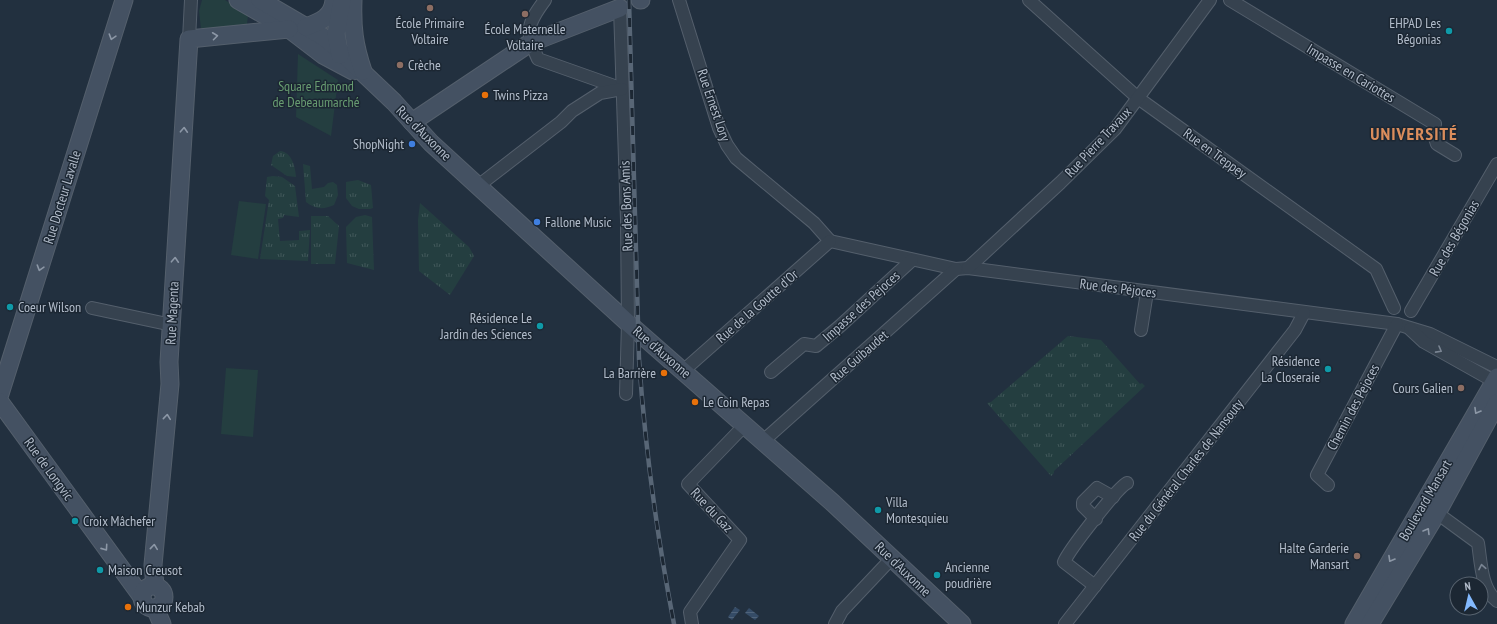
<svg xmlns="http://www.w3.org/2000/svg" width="1497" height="624" viewBox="0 0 1497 624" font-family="'PT Sans Narrow',sans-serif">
<defs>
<pattern id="grass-tufts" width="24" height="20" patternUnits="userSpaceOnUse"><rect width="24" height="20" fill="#243e40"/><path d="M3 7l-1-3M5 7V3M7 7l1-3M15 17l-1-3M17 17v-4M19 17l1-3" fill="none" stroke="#41585a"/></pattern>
<pattern id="water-rules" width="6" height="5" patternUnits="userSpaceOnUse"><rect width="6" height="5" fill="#354c67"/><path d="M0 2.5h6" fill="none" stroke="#50647b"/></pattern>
</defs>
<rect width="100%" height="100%" fill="#22303f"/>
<g fill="url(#grass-tufts)">
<path d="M280 151C292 152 295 167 296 177L287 176 271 165 273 156Z"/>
<path d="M303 164 310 166 312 189 324 187 328 183 333 182 337 185 338 195 334 205C323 210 315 209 306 202Z"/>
<path d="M273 176 282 177 295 186 299 217 284 215 283 218 278 219 280 241 299 240V231L310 230 308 261 260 259 269 200 265 196 267 177Z"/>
<path d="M358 180 371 185 373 208 370 209H359L352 206 346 198V182Z"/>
<path d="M420 203 469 247 474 256 450 295 419 271 418 220Z"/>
<path d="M365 215 372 217 374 270 347 263 346 227 356 217Z"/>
<path d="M311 216H328L339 226 335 264H311Z"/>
<path d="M1068 336 1101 340 1140 384 1142 383 1145 386 1054 471V473L1051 476 987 403 991 402Z"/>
</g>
<g fill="#243e40">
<path d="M202 0H225L248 15 247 24 201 29 199 11Z"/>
<path d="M298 54 338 80 331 136 296 117Z"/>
<path d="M239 201 266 204 258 259 231 255Z"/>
<path d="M226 368 258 370 253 437 221 434Z"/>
</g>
<g fill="url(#water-rules)">
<path d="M735 607 740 610 732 620 728 617Z"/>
<path d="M749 608 759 616 755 620 745 613Z"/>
</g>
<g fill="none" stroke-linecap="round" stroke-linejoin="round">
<g stroke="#545f6c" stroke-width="14">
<g id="street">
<path d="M545 0C527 24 525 31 538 59L620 88"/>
<path d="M679 0 719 128 727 145 736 158 814 223 830 241"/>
<path d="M1029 0 1138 98 1376 269 1394 308"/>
<path d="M1230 0 1435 124 1433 132 1437 144 1455 155"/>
<path d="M620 8 627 220 628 323 626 394"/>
<path d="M189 39 191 0"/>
<path d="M478 186 561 122 572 111 600 93 622 89"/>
<path d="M830 241 956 269 968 268 1397 324 1430 334 1497 367"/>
<path d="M968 268 1060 183 1115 129 1210 0"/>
<path d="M92 308 172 325"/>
<path d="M1411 311 1497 164"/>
<path d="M1410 329 1424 342 1497 383"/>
<path d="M1141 330 1147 292"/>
<path d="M683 371 830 241"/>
<path d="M771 372 804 344 816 346 840 326 912 260"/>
<path d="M762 442 956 269"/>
<path d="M1328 485 1317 475 1397 324"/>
<path d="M1437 513 1478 543C1481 562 1481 589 1497 601"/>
<path d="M1096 519 1083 506V502L1097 488 1113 497"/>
<path d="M1095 586 1064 562C1069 550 1117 488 1127 483"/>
<path d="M692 624 690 612 740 540 688 484 744 426"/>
<path d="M835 624 842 611 892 558"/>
<path d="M1065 624 1295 330 1304 313"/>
</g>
</g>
<g stroke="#545f6c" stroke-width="19">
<g id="secondary">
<path d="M238 0 289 29 323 55 353 71"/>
<path d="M260 0 325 38 338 49 394 102 431 143 478 186 628 323 833 503 962 624"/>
<path d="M353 0C352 27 354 45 363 71"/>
<path d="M640 0H641"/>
<path d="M306 27C320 22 333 17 334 0"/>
<path d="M340 55 336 34 342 0"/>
<path d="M412 122 530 43 620 8"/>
<path d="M0 394 124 0"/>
<path d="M0 402 142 597"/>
<path d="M155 585 153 565 170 384 169 362 189 39 289 29"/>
<circle cx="153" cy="597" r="11"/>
<path d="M155 608 162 624"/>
<path d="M1354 624 1497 377"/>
<path d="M1370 624 1437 513 1497 403"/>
</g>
</g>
<use href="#street" stroke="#36424f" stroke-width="12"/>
<use href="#secondary" stroke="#445162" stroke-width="17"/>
<g stroke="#586676" stroke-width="4.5">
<path id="rail" d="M629 0 639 359C645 448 657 536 674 624"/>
</g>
<use href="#rail" stroke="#1c2733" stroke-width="3" stroke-dasharray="9" stroke-linecap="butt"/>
</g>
<defs><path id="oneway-chevron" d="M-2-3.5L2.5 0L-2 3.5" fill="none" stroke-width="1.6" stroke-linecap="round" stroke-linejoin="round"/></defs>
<g stroke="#8c97a6">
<use href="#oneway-chevron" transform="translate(215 36) rotate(-7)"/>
<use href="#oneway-chevron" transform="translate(112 37) rotate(107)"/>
<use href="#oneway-chevron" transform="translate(184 130) rotate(-87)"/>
<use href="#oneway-chevron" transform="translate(175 260) rotate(-87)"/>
<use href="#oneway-chevron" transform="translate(40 268) rotate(107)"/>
<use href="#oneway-chevron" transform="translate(1477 411) rotate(120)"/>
<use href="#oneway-chevron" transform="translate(167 417) rotate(-84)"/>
<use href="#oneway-chevron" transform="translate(1427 531) rotate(-59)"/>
<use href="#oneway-chevron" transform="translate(154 547) rotate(-84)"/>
<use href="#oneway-chevron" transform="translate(105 548) rotate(55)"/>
<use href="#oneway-chevron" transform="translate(1391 559) rotate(120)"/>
</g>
<g stroke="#7a8593">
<use href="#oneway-chevron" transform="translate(1439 350) rotate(29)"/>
<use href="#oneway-chevron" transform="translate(1482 567) rotate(-101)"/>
</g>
<g fill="#8d6e63" stroke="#1c2733" stroke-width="1.5">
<circle cx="430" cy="8" r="4"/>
<circle cx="525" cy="14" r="4"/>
<circle cx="400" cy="65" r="4"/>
<circle cx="1461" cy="388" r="4"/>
<circle cx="1357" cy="556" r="4"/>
</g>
<g fill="#0f9aa8" stroke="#1c2733" stroke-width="1.5">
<circle cx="1449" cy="31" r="4"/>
<circle cx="10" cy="307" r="4"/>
<circle cx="540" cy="326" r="4"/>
<circle cx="1328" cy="369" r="4"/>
<circle cx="878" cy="510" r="4"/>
<circle cx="75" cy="521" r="4"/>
<circle cx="100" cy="570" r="4"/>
<circle cx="937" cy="575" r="4"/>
</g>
<g fill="#e8710a" stroke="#1c2733" stroke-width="1.5">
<circle cx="485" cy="95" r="4"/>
<circle cx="664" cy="373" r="4"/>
<circle cx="695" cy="402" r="4"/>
<circle cx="128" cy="607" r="4"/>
</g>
<g fill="#3f7fe0" stroke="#1c2733" stroke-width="1.5">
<circle cx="412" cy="144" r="4"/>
<circle cx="537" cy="222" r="4"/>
</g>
<g text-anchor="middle" stroke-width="3" stroke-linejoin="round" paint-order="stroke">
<g font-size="14" fill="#b2bcca" stroke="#1c2733" text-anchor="start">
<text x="430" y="28" text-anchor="middle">École Primaire<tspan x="430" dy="16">Voltaire</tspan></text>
<text x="1441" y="28" text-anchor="end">EHPAD Les<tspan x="1441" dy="16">Bégonias</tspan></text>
<text x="525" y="34" text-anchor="middle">École Maternelle<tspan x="525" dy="16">Voltaire</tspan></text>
<text x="408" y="70">Crèche</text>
<text x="493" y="100">Twins Pizza</text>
<text x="404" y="149" text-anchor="end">ShopNight</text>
<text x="545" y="227">Fallone Music</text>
<text x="18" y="312">Coeur Wilson</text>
<text x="532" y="323" text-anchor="end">Résidence Le<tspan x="532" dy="16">Jardin des Sciences</tspan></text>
<text x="1320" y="366" text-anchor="end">Résidence<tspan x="1320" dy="16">La Closeraie</tspan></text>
<text x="656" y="378" text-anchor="end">La Barrière</text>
<text x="1453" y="393" text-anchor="end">Cours Galien</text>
<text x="703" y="407">Le Coin Repas</text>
<text x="886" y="507">Villa<tspan x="886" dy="16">Montesquieu</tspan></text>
<text x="83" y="526">Croix Mâchefer</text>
<text x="1349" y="553" text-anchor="end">Halte Garderie<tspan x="1349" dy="16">Mansart</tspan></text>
<text x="945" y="572">Ancienne<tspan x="945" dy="16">poudrière</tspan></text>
<text x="108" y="575">Maison Creusot</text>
<text x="136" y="612">Munzur Kebab</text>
</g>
<g font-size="14" fill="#b2bcca" stroke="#1c2733">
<text transform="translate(1351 73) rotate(31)" y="5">Impasse en Cariottes</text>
<text transform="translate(714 105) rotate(71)" y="5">Rue Ernest Lory</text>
<text transform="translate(424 133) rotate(45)" y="5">Rue d'Auxonne</text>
<text transform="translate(1098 142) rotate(-47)" y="5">Rue Pierre Travaux</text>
<text transform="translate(1215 153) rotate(36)" y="5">Rue en Treppey</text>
<text transform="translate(62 197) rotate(-73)" y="5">Rue Docteur Lavalle</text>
<text transform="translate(626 206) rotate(-92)" y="5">Rue des Bons Amis</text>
<text transform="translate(1454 238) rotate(-60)" y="5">Rue des Bégonias</text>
<text transform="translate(1118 288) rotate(7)" y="5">Rue des Péjoces</text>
<text transform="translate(757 306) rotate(-41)" y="5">Rue de la Goutte d'Or</text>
<text transform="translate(861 306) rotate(-42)" y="5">Impasse des Pejoces</text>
<text transform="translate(172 313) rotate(-87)" y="5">Rue Magenta</text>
<text transform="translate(662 352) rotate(41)" y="5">Rue d'Auxonne</text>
<text transform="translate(859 356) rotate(-41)" y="5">Rue Guibaudet</text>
<text transform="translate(1353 407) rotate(-62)" y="5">Chemin des Pejoces</text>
<text transform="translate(49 469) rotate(54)" y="5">Rue de Longvic</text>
<text transform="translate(1186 470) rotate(-52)" y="5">Rue du Général Charles de Nansouty</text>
<text transform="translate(1425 500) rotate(-60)" y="5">Boulevard Mansart</text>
<text transform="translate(712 510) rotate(47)" y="5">Rue du Gaz</text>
<text transform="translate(903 569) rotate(44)" y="5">Rue d'Auxonne</text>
</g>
<g font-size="14" fill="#689c71" stroke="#1c2733">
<text x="316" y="91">Square Edmond<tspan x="316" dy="16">de Debeaumarché</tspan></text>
</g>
<g font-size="18" font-weight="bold" letter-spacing="1" fill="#db8d5c" stroke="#1c2733">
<text x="1414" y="140">UNIVERSITÉ</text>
</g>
</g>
<g transform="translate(1469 596) rotate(352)"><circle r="19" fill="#1c2733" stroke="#58636f"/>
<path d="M0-3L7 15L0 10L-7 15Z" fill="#83b9fe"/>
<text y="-6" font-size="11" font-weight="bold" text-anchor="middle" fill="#b2bcca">N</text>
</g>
</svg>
